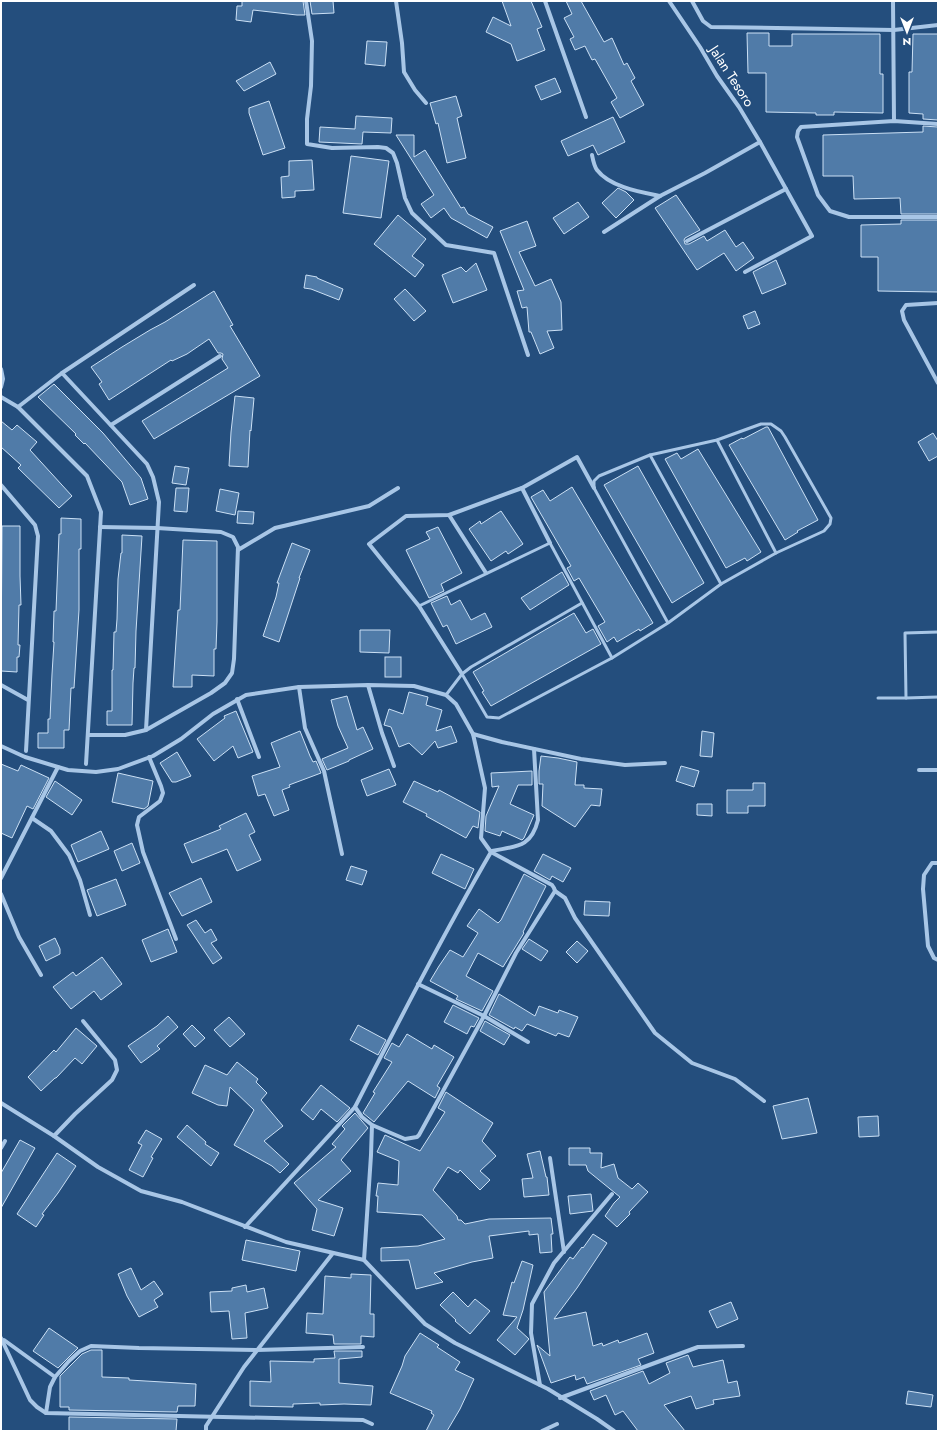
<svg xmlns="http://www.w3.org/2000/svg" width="939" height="1432" viewBox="0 0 939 1432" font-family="Jost,sans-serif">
<rect width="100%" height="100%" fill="#244e7d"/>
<g fill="#507ba8" stroke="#cbe0f5">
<path d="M242 1H303L305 15H297L253 10 251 22 236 20 237 6H242Z"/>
<path d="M310 1H333L334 13 312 14Z"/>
<path d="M502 1H531L542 27 537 29 545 50 517 61 511 44 486 32 493 17 511 26Z"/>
<path d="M566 1H581L604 42 612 38 624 65 627 63 635 78 631 81 644 105 620 118 611 102 617 98 595 59 592 60 585 46 575 50 570 39 574 37 564 18 572 14Z"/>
<path d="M747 33H769V46H792V34H880V74H883V113L834 112V115H816V113L766 112V73H748Z"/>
<path d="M913 34H938V120L923 119V114L909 113V72H912Z"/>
<path d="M367 41 387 42 385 66 365 64Z"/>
<path d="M270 62 276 74 244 91 236 81Z"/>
<path d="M555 78 561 92 541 100 535 86Z"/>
<path d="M456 96 462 116 457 118 466 158 447 163 438 123 436 124 430 103Z"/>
<path d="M269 101 285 148 263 155 249 113V108Z"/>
<path d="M356 116 392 118 391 133 363 132 362 144 319 142 320 127 355 129Z"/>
<path d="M613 117 625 142 598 155 593 145 568 156 561 141Z"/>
<path d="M923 126 938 127V214H901L900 198 854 199 853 176H823V135L923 132Z"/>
<path d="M396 135H414V157L425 150 461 208 464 207 468 214 493 227 487 238 451 218 444 208 431 218 421 204 434 195Z"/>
<path d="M351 156 389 161 381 218 343 213Z"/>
<path d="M312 160 314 190 295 191V197L282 198 281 177 289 176V161Z"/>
<path d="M618 188 626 192 634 200 616 218 602 203Z"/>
<path d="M676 195 700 230 685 238 684 240 685 244H689L704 236 707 241 725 230 736 247 743 242 754 258 736 271 724 253 697 270 655 208Z"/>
<path d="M578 202 589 217 564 234 553 218Z"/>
<path d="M398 215 426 239 412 256 424 265 415 277 374 244Z"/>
<path d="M901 220H938V292L878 291V257H861V225L901 224Z"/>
<path d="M527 221 536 246 519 252 535 286 551 279 561 302 562 330 547 331 554 348 540 354 531 332H529L527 307 522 308 517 291 524 290 500 231Z"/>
<path d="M776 260 786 284 762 294 753 272Z"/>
<path d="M476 263 487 290 453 303 442 275 461 267 466 272Z"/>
<path d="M306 275 317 277V278L343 289 339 300 311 289 304 288Z"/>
<path d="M405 289 426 311 414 321 394 299Z"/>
<path d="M214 291 233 325 230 326 260 376 154 439 142 421 228 368 222 359 223 354 221 353H218L209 339 187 354 172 361 171 360 109 400 99 384 102 382 91 367 122 347 150 330 165 322Z"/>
<path d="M755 311 760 324 748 329 743 316Z"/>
<path d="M54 384 103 433 141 478 148 499 130 505 122 482 85 443 84 444 75 435 76 434 38 397Z"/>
<path d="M235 396 254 398 251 431 250 430 248 467 229 466 231 432Z"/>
<path d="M1 421 12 430 17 425 37 442 30 450 72 496 59 508 18 468 21 465 1 447Z"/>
<path d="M766 427H768L818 520 797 531 798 532 785 540 729 445 742 438 743 439Z"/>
<path d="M933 433 938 441V456L929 461 918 442Z"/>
<path d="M698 449 761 552 747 561 745 558 726 568 665 459 677 453 681 459Z"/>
<path d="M175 466 189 468 186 485 172 483Z"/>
<path d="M638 466 704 583 672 603 604 485Z"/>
<path d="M572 487 653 623 640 631 639 629 617 642 614 637 607 642 598 626 605 622 579 578 574 581 567 568 571 566 531 497 543 490 550 501Z"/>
<path d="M176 488H189L187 512 174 511Z"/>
<path d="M220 489 239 493 235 515 216 511Z"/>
<path d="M238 511 254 512 253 524 237 523Z"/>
<path d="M501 511 523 544 508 554 506 551 491 561 469 529 480 521 481 524Z"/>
<path d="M61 518 81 519V549H79V610L74 688H71L69 730H64V748H38V733H48V719H50L52 674 54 642H53L54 611H56L59 534H61Z"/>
<path d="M2 526H20V576L21 605H19L18 645H20L19 657H17V672L1 671Z"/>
<path d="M438 527 462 573 441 584 444 591 429 598 406 550 430 539 426 532Z"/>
<path d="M122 535 142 536 136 631 135 668H134L133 683 132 725H107V711H112V670H113L114 632H116L117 619 118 579 121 553H122Z"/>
<path d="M183 540 217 541V622L216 649H214V676L192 675V687H173L178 610H180Z"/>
<path d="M292 543 310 550 299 578H300L279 642 263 636 276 597 279 583H277Z"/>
<path d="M562 572 569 585 530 610 521 598Z"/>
<path d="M447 596 451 605 460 600 471 620 485 613 492 627 456 644 447 625 443 627 431 603Z"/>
<path d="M574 613 586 633 593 629 601 644 491 706 482 692 484 691 473 672Z"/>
<path d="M360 630H390L389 653 360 652Z"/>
<rect x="385" y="657" width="16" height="20"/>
<path d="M409 692 428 697 426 705 442 710 436 731 451 726 457 742 438 748 435 741 422 755 409 743 399 747 391 727 384 725 389 709 403 714Z"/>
<path d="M347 696 357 730 363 727 373 749 349 760V761L327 770 322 759 348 748 338 726 331 700Z"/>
<path d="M236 711 253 752 238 758 233 746 214 761 197 739 225 718 224 716Z"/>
<path d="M300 731 310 756 313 762 316 761 321 773 289 785 290 787 282 790 289 810 274 816 265 794 258 796 252 776 280 767 271 743Z"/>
<path d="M702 731 714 733 712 757 700 756Z"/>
<path d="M177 752 191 776 176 782H172L160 763Z"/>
<path d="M541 756 558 758 577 762 575 785H584V788L602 789 600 806 591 805 575 827 542 806 543 784H539V771Z"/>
<path d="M1 764 18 771 21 765 49 778 33 809 27 806 12 838 1 833Z"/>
<path d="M681 766 699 771 694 787 676 781Z"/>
<path d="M389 769 396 785 367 796 361 780Z"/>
<path d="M532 771V785H518L510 804 534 815 524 838 522 840 502 831 500 836 485 831 486 816 499 786 492 787 491 773Z"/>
<path d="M118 773 153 781 148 806 144 809 112 802Z"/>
<path d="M55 781 82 800 72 815 46 797Z"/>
<path d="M414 781 438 792 439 790 480 812 478 828 473 826 466 838 426 816 427 814 403 802Z"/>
<path d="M753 783H765V806H748V813H727V790H753Z"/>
<path d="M697 804H712V816L697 815Z"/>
<path d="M246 813 255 832 249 835 261 860 237 871 227 849 192 863 184 844 221 829 219 826Z"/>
<path d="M101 831 109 849 78 862 71 845Z"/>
<path d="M132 843 140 863 122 871 114 851Z"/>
<path d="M441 854 474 869 465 889 432 873Z"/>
<path d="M543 854 571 868 563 882 552 876 550 880 534 871Z"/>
<path d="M351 866 367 871 362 885 346 880Z"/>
<path d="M524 874 546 886 523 932 524 933 503 967 478 953 466 976 493 991 482 1011 456 999 458 996 430 981 439 966 450 950 463 957 478 933 467 926 479 909 498 923 501 920Z"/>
<path d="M201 878 212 902 182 916 169 893Z"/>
<path d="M116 879 126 905 97 916 87 890Z"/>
<path d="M585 901 610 902 609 916 584 915Z"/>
<path d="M196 920 205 933 211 929 217 940 211 943 222 958 213 964 187 925Z"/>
<path d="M168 929 177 952 151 962 142 940Z"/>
<path d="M55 938 60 949V954L46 961 39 946Z"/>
<path d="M529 939 548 951 541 961 522 949Z"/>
<path d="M577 941 588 951 577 963 566 952Z"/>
<path d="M102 957 122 984 101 1000 94 991 71 1009 53 987 73 972 76 976Z"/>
<path d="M499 994 535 1016 539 1006 558 1013 559 1010 578 1017 569 1037 558 1033 556 1036 527 1024 522 1031 515 1027 514 1029 489 1015Z"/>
<path d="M453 1005 479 1018 474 1027 471 1026 467 1034 444 1022Z"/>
<path d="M168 1016 178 1027 157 1046 160 1049 141 1063 128 1046 157 1026Z"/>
<path d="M229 1017 245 1034 230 1047 214 1030Z"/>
<path d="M485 1021 510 1035 504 1045 480 1031Z"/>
<path d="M192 1025 205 1038 195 1047 183 1034Z"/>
<path d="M358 1025 386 1040 378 1055 350 1040Z"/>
<path d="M76 1028 97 1046 82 1064 75 1058 56 1078H55L41 1091 28 1077 54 1050 56 1052Z"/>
<path d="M407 1034 432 1049 434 1045 454 1057 437 1086 440 1088 435 1098 408 1081 374 1122 363 1113 375 1093 373 1092 392 1062 384 1058 392 1043 399 1047Z"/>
<path d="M237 1062 258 1079 256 1082 267 1093 261 1100 283 1126 264 1141 289 1164 280 1173 272 1166 234 1145 254 1110 230 1087 227 1106 218 1105 192 1093 205 1065 227 1075Z"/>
<path d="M321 1085 350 1108 337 1122 321 1109 313 1120 301 1110Z"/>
<path d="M446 1092 493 1123 482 1141 496 1156 480 1171 490 1180 480 1190 460 1170 458 1173 448 1167 433 1190 457 1216 458 1220H461L465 1224 489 1219 551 1218 553 1234H551L552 1252 540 1253 538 1234 529 1235V1231L489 1236 493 1258 472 1262 434 1273 443 1282 416 1289 409 1260 381 1261V1248L418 1246 445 1239 422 1215 377 1212 378 1196H376L378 1183 398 1185 399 1161 377 1152 385 1135 420 1151 445 1112 438 1108Z"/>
<path d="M808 1098 817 1133 782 1139 773 1106Z"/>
<path d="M355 1113 368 1128 341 1160 351 1171 318 1200 343 1208 334 1236 312 1230 317 1209 294 1183 336 1147 332 1144 345 1129 342 1126Z"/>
<path d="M878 1116 879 1136 859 1137 858 1117Z"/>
<path d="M187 1125 206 1142 205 1144 219 1153 211 1166 177 1137Z"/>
<path d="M146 1130 162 1139 151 1157 153 1158 143 1177 129 1170 142 1145 138 1143Z"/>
<path d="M20 1140 35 1148 1 1208V1173Z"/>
<path d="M569 1148H590V1153H602L601 1168 614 1164 618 1178 632 1189 638 1183 648 1192 629 1212 630 1214 617 1227 605 1216 614 1203 620 1197 588 1171 586 1165H569Z"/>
<path d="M540 1151 546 1177H547L549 1195 524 1197 522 1179 533 1178 527 1154Z"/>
<path d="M57 1153 76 1166 58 1193 42 1214 44 1215 36 1227 17 1214Z"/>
<path d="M591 1194 593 1211 570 1214 568 1196Z"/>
<path d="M593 1234 607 1243 577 1288 554 1319 586 1312 593 1346 602 1343 603 1346 618 1340 619 1343 647 1333 654 1353 638 1359 641 1365 587 1384 584 1377 576 1380 575 1375 551 1383 537 1345 550 1356 544 1292 570 1257 573 1259 582 1247 583 1248Z"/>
<path d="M246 1240 300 1251 296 1271 242 1260Z"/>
<path d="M522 1261 533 1265 523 1310 517 1328 529 1339 515 1355 497 1340 517 1317 503 1315 512 1282 514 1283Z"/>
<path d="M131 1268 141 1290 154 1281 163 1294 154 1300 158 1307 139 1317 127 1296 118 1274Z"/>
<path d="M351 1274 371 1275 370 1314H374V1337L361 1336V1344H334L333 1335 306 1333 307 1313 323 1314 325 1276 351 1278Z"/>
<path d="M246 1285 247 1292 264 1288 268 1308 245 1313 247 1338 232 1339 229 1311 211 1312 210 1292 232 1291V1288Z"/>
<path d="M453 1292 468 1307 475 1299 490 1311 470 1334 455 1321 456 1320 440 1305Z"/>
<path d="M731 1302 738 1319 717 1328 709 1311Z"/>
<path d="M49 1328 78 1348 58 1368 33 1351Z"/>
<path d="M420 1333 439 1345 437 1347 460 1362 455 1370 474 1379 460 1409 447 1431H426L434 1415 431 1413 432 1411 390 1393 402 1366 405 1356Z"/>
<path d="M91 1350H102V1377L129 1378V1380L196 1384 195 1406H178L177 1412 69 1410V1407H60V1376L82 1354Z"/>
<path d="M334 1351H362V1357L339 1359V1383L373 1386 371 1405 344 1404 320 1405V1403L293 1404V1407L250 1406V1381L271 1382 270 1361 314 1362V1359L335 1358Z"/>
<path d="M688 1355 693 1367 723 1360 728 1383 737 1381 740 1396 713 1400 714 1404 696 1409 691 1396 664 1405 685 1431H638L623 1411 615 1415 606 1395 594 1400 590 1391 643 1371 649 1384 670 1373 666 1363Z"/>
<path d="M908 1391 933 1395 931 1407 906 1404Z"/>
<path d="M69 1417 177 1419 176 1431H69Z"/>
</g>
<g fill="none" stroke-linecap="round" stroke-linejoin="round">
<g stroke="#a8c6e6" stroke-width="3">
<path d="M717 440 776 553"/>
<path d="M650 455 721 584"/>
<path d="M582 603 471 667 462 674 487 717 499 718 612 658 668 623 721 584 776 553 824 531 830 524 831 518 785 437 781 431 771 424H761L717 440 650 455 599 476 594 481V488L668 623"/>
<path d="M419 606 550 543 612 658"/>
<path d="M938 632 905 633 906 698 938 697"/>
<path d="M446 695 462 674"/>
<path d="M878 698H906"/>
</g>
<g stroke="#a8c6e6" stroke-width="4">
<path d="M306 1 312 41 311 86 307 119V144L332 148 378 147 386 148 393 153 397 163 405 198 412 213 446 245 494 253 528 355"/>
<path d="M396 1 402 43 404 72 415 90 426 103"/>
<path d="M545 1 586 117"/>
<path d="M692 1 703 21 711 27 894 30 938 25"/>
<path d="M893 1 894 121"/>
<path d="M938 124 894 121 801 127 798 131 797 137 818 195 830 211 849 217H938"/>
<path d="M592 155C593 160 594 166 597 170 610 187 640 192 660 196"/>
<path d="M604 232 660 196 705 173 760 142 739 107 717 76 700 47 669 1"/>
<path d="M687 241 786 189"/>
<path d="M745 272 812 236 760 142"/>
<path d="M938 303 906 305 902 311 904 320 938 383"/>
<path d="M1 369 3 379 1 387"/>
<path d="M62 373 147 464 153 477 159 502 146 730"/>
<path d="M1 397 18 407 87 476 101 512 86 764"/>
<path d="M18 407 62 373 194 285"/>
<path d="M111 425 220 356"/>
<path d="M1 485 35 525 38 536 26 751"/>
<path d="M522 488 550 543"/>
<path d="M449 515 486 573"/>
<path d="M238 550 275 528 369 506 398 488"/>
<path d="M462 674 419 606 369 544 406 516 449 515 522 488 577 457 594 488"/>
<path d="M1 685 28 700"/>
<path d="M368 685 382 733 394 766"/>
<path d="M299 687 305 728 324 771 342 854"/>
<path d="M237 699 259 757"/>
<path d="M473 734 502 742 581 759 625 765 665 763"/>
<path d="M89 735H125L146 730 211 693 225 683 232 673 234 659 238 547 233 537 221 532 157 528 100 527"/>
<path d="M1 746 25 757 68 770 96 772 118 769 153 756 181 739 213 714 246 695 299 687 368 685 414 686 446 695 456 704 473 734 485 788 481 838 491 852C443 935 399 1021 355 1107L362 1117 372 1125 371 1155 364 1260"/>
<path d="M149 757 161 786 163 793 160 801 139 817 137 825 143 852 176 939"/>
<path d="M919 770H938"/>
<path d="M32 818 51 831 69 855 80 880 90 915"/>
<path d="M492 851C516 846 531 848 538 820L534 749"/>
<path d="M938 863H932L924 875 923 889 928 946 934 958 938 960"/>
<path d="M1 878 58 767"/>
<path d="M555 891 565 898 575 918 655 1033 692 1063 735 1079 764 1101"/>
<path d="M1 894 19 937 41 975"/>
<path d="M418 984 484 1016 528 1042"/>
<path d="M1 1103 54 1136 98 1167 141 1191 182 1202 286 1242 364 1260 425 1324 455 1343 548 1389 597 1419 614 1431"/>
<path d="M372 1125 405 1139 417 1137 419 1135 484 1016 516 953 555 891 554 888 552 885 491 852"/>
<path d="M54 1136 75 1114 112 1080 117 1070 115 1060 83 1021"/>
<path d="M1 1148 5 1141"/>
<path d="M550 1158 564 1252"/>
<path d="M245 1227 355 1107"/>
<path d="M1 1338 30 1400 37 1407 46 1413 363 1420 372 1424"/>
<path d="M4 1340 55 1377 50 1387 46 1413"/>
<path d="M55 1377 69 1361 80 1351 91 1346 139 1348 257 1350 363 1347"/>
<path d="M540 1385 531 1333 532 1304 554 1263 612 1194"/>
<path d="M560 1398 698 1347 743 1346"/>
<path d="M206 1431V1426L244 1367 333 1253"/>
<path d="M542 1431 557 1424"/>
</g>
</g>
<g text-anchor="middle" stroke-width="3" stroke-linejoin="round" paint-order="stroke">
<g font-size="14" fill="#fff" stroke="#244e7d">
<text transform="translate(732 76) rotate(57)" y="5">Jalan Tesoro</text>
</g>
</g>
<rect width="939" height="1432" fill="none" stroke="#ffffff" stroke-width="4"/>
<g transform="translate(907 32) rotate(180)" stroke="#244e7d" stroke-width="3" paint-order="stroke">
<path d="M0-3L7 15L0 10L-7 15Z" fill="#ffffff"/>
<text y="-6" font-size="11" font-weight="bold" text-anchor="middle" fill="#ffffff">N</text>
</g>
</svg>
